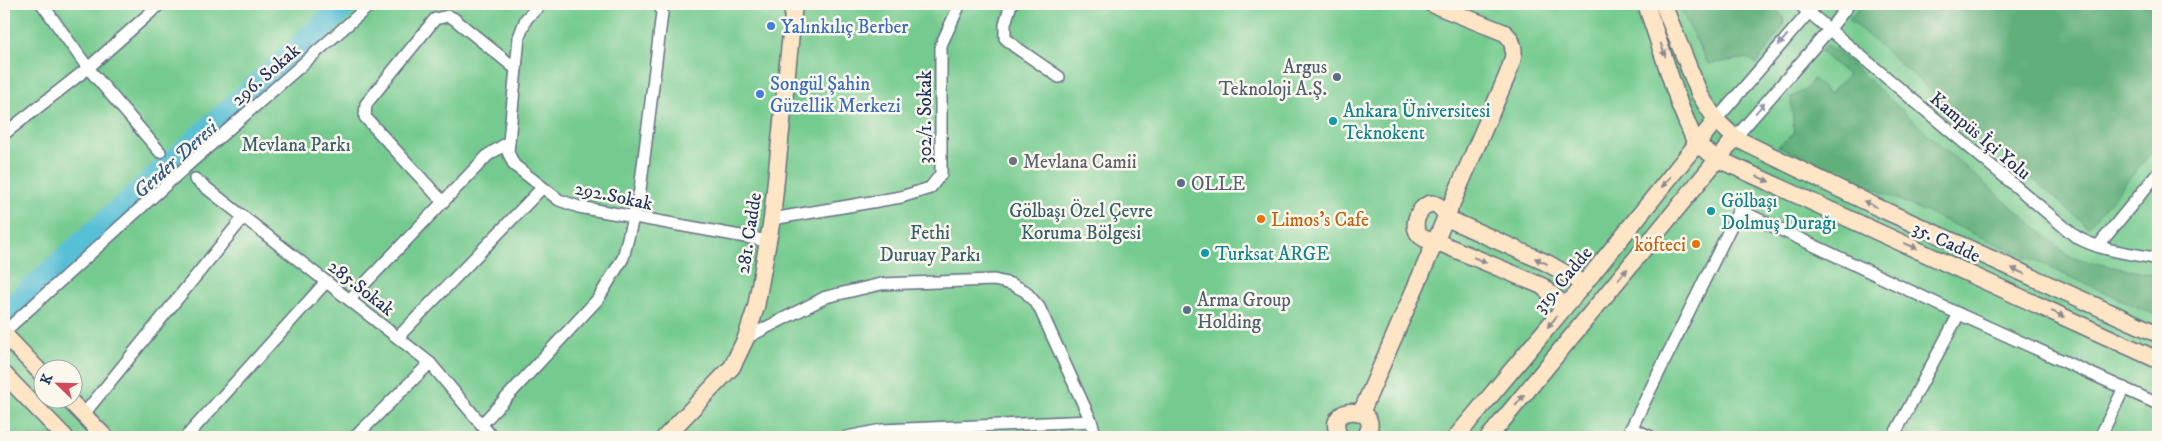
<svg xmlns="http://www.w3.org/2000/svg" width="2162" height="441" viewBox="0 0 2162 441" font-family="'IM FELL DW Pica',serif">
<rect width="100%" height="100%" fill="#fbf7ec"/>
<filter id="ink" filterUnits="userSpaceOnUse"><feTurbulence type="fractalNoise" baseFrequency=".02" numOctaves="2"/><feDisplacementMap in="SourceGraphic" scale="10" xChannelSelector="R" yChannelSelector="G"/><feConvolveMatrix kernelMatrix="1 2 1 2 8 2 1 2 1" color-interpolation-filters="sRGB"/></filter>
<filter id="wash" filterUnits="userSpaceOnUse"><feTurbulence type="fractalNoise" baseFrequency=".0096" numOctaves="4" result="noise"/><feDisplacementMap in="SourceGraphic" scale="20" xChannelSelector="R" yChannelSelector="G"/><feGaussianBlur stdDeviation="1.12" result="paint"/><feColorMatrix in="noise" values="0 0 0 0 0 0 0 0 0 0 0 0 0 0 0 0 0 1.4 0 .05"/><feComposite in="paint" operator="in"/></filter>
<g filter="url(#wash)">
<rect width="100%" height="100%" fill="#f2e5c9"/>
<path fill="#75cb8f" stroke="#487d76" fill-rule="evenodd" d="M4 4H2158V437H4ZM42 368H72V398H42Z"/>
<g fill="#60af7a" stroke="#3e6f6c">
<path d="M1678 4H1772L1784 19 1783 26 1757 64 1748 58 1708 64Z"/>
<path d="M1865 4H2158V145L2088 227 1849 19Z"/>
<path d="M1826 45 1838 52 1942 147 2069 256 2080 260 2158 276V316L1778 146 1794 134 1791 97C1802 93 1808 89 1813 79L1830 94 1848 75 1821 52Z"/>
</g>
<g fill="none" stroke-linecap="round" stroke-linejoin="round">
<path stroke="#58c0d6" stroke-width="24" d="M4 314 347 4"/>
</g>
</g>
<g filter="url(#ink)">
<g fill="none" stroke-linecap="round" stroke-linejoin="round">
<g stroke="#666f83" stroke-width="14">
<g id="street">
<path d="M42 4 88 68 160 152"/>
<path d="M541 4 526 19 519 37 508 152 514 165 559 200 579 207 768 241"/>
<path d="M1011 4 1005 24V38L1014 46 1059 77"/>
<path d="M1799 4 2075 236C2099 251 2131 253 2158 259"/>
<path d="M1716 120 1816 4"/>
<path d="M4 134 88 68 160 4"/>
<path d="M1735 138 1829 30 1849 4"/>
<path d="M195 179 430 363 492 437"/>
<path d="M443 202 365 117 366 104 435 19 448 16 453 18 516 69"/>
<path d="M772 219 901 197 930 188 941 174V45L960 4"/>
<path d="M2098 246 2158 173"/>
<path d="M350 299 488 155 509 142"/>
<path d="M4 332 189 164 371 4"/>
<path d="M398 337 542 188"/>
<path d="M746 338 826 297 881 284 994 280 1011 284 1025 291 1039 307 1091 421 1096 437"/>
<path d="M83 415 243 218"/>
<path d="M481 425 598 299 623 258 640 190 662 13 660 4"/>
<path d="M1631 428 1651 437"/>
<path d="M186 437 327 281"/>
<path d="M355 437 430 363"/>
<path d="M847 437 882 430 1091 421"/>
<path d="M1627 437 1739 210 1959 314 2158 404"/>
<path d="M1893 437 1959 314"/>
<path d="M2100 437 2124 388"/>
</g>
</g>
<g stroke="#666f83" stroke-width="19">
<g id="secondary">
<path d="M1646 4 1680 106 1696 144 1718 159 2158 360"/>
<path d="M1663 4 1700 95 1716 120 1735 138 1879 208 2158 334"/>
<path d="M1565 306 1542 286 1435 241C1400 239 1420 196 1437 205 1444 209 1445 216 1453 221L1547 263 1584 284"/>
<path d="M4 334 42 374"/>
<path d="M4 374 65 437"/>
<path d="M67 398 105 437"/>
<path d="M1361 413 1507 76C1513 60 1519 46 1505 33L1432 4"/>
<path d="M665 437 732 367 746 338 756 307 772 219 794 4"/>
<path d="M1340 437C1320 403 1387 404 1365 437"/>
<path d="M1456 437 1584 284 1716 120"/>
<path d="M1489 437 1735 138"/>
</g>
</g>
<use href="#street" stroke="#fff" stroke-width="11"/>
<use href="#secondary" stroke="#fde5c5" stroke-width="16"/>
</g>
<defs><path id="oneway-solid" d="M-6-.8H1V-3.2L6.5 0L1 3.2V.8H-6Z" transform="scale(1.25)"/></defs>
<g fill="#8d97ae">
<use href="#oneway-solid" transform="translate(1783 40) rotate(130)"/>
<use href="#oneway-solid" transform="translate(1760 108) rotate(-49)"/>
</g>
<g fill="#8c8a92">
<use href="#oneway-solid" transform="translate(1663 50) rotate(71)"/>
<use href="#oneway-solid" transform="translate(1763 179) rotate(24)"/>
<use href="#oneway-solid" transform="translate(1666 182) rotate(129)"/>
<use href="#oneway-solid" transform="translate(1870 204) rotate(-154)"/>
<use href="#oneway-solid" transform="translate(1911 246) rotate(24)"/>
<use href="#oneway-solid" transform="translate(1480 260) rotate(23)"/>
<use href="#oneway-solid" transform="translate(1541 261) rotate(-155)"/>
<use href="#oneway-solid" transform="translate(2018 271) rotate(-156)"/>
<use href="#oneway-solid" transform="translate(1623 274) rotate(-50)"/>
<use href="#oneway-solid" transform="translate(2058 314) rotate(25)"/>
<use href="#oneway-solid" transform="translate(1552 322) rotate(130)"/>
<use href="#oneway-solid" transform="translate(1520 400) rotate(-51)"/>
</g>
</g>
<g fill="#3f7fe0" stroke="#fbf7ec" stroke-width="2">
<circle cx="771" cy="26" r="5"/>
<circle cx="760" cy="94" r="5"/>
</g>
<g fill="#5c6f8a" stroke="#fbf7ec" stroke-width="2">
<circle cx="1337" cy="77" r="5"/>
<circle cx="1181" cy="183" r="5"/>
<circle cx="1187" cy="310" r="5"/>
</g>
<g fill="#0f9aa8" stroke="#fbf7ec" stroke-width="2">
<circle cx="1333" cy="121" r="5"/>
<circle cx="1711" cy="211" r="5"/>
<circle cx="1205" cy="253" r="5"/>
</g>
<circle fill="#6b7280" stroke="#fbf7ec" stroke-width="2" cx="1013" cy="161" r="5"/>
<g fill="#e8710a" stroke="#fbf7ec" stroke-width="2">
<circle cx="1261" cy="219" r="5"/>
<circle cx="1696" cy="244" r="5"/>
</g>
<g text-anchor="middle" stroke-width="5" stroke-linejoin="round" paint-order="stroke">
<g font-size="19" fill="#366cbe" stroke="#fbf7ec" text-anchor="start">
<text x="781" y="33">Yalınkılıç Berber</text>
<text x="770" y="90">Songül Şahin<tspan x="770" dy="22">Güzellik Merkezi</tspan></text>
</g>
<g font-size="19" fill="#4e5e75" stroke="#fbf7ec" text-anchor="start">
<text x="1327" y="73" text-anchor="end">Argus<tspan x="1327" dy="22">Teknoloji A.Ş.</tspan></text>
<text x="1191" y="190">OLLE</text>
<text x="1197" y="306">Arma Group<tspan x="1197" dy="22">Holding</tspan></text>
</g>
<g font-size="19" fill="#1b2f5e" stroke="#fbf7ec">
<text transform="translate(265 74) rotate(-41)" y="7">296. Sokak</text>
<text transform="translate(924 117) rotate(-90)" y="7">302/1. Sokak</text>
<text transform="translate(1981 135) rotate(40)" y="7">Kampüs İçi Yolu</text>
<text transform="translate(614 195) rotate(12)" y="7">292.Sokak</text>
<text transform="translate(748 233) rotate(-81)" y="7">281. Cadde</text>
<text transform="translate(1947 241) rotate(25)" y="7">35. Cadde</text>
<text transform="translate(1562 279) rotate(-50)" y="7">319. Cadde</text>
<text transform="translate(362 287) rotate(38)" y="7">285.Sokak</text>
</g>
<g font-size="19" fill="#0d838f" stroke="#fbf7ec" text-anchor="start">
<text x="1343" y="117">Ankara Üniversitesi<tspan x="1343" dy="22">Teknokent</tspan></text>
<text x="1721" y="207">Gölbaşı<tspan x="1721" dy="22">Dolmuş Durağı</tspan></text>
<text x="1215" y="260">Turksat ARGE</text>
</g>
<g font-size="19" fill="#365e6d" stroke="#fbf7ec">
<text x="296" y="151">Mevlana Parkı</text>
<text x="1081" y="217">Gölbaşı Özel Çevre<tspan x="1081" dy="22">Koruma Bölgesi</tspan></text>
<text x="930" y="239">Fethi<tspan x="930" dy="22">Duruay Parkı</tspan></text>
</g>
<g font-size="19" fill="#5b616d" stroke="#fbf7ec" text-anchor="start">
<text x="1023" y="168">Mevlana Camii</text>
</g>
<g font-size="19" fill="#c56008" stroke="#fbf7ec" text-anchor="start">
<text x="1271" y="226">Limos's Cafe</text>
<text x="1686" y="251" text-anchor="end">köfteci</text>
</g>
<g font-size="20" font-style="italic" fill="#2d5a82" stroke="#fbf7ec">
<text transform="translate(175 159) rotate(-42)" y="7">Gerder Deresi</text>
</g>
</g>
<rect width="2162" height="441" fill="none" stroke="#fbf7ec" stroke-width="20"/>
<g transform="translate(58 384) rotate(293)"><circle r="24" fill="#fbf7ec" stroke="#a1a7b3"/>
<path d="M0-4L9 19L0 12L-9 19Z" fill="#d1495b"/>
<text y="-8" font-size="14" font-weight="bold" text-anchor="middle" fill="#1b2f5e">K</text>
</g>
</svg>
